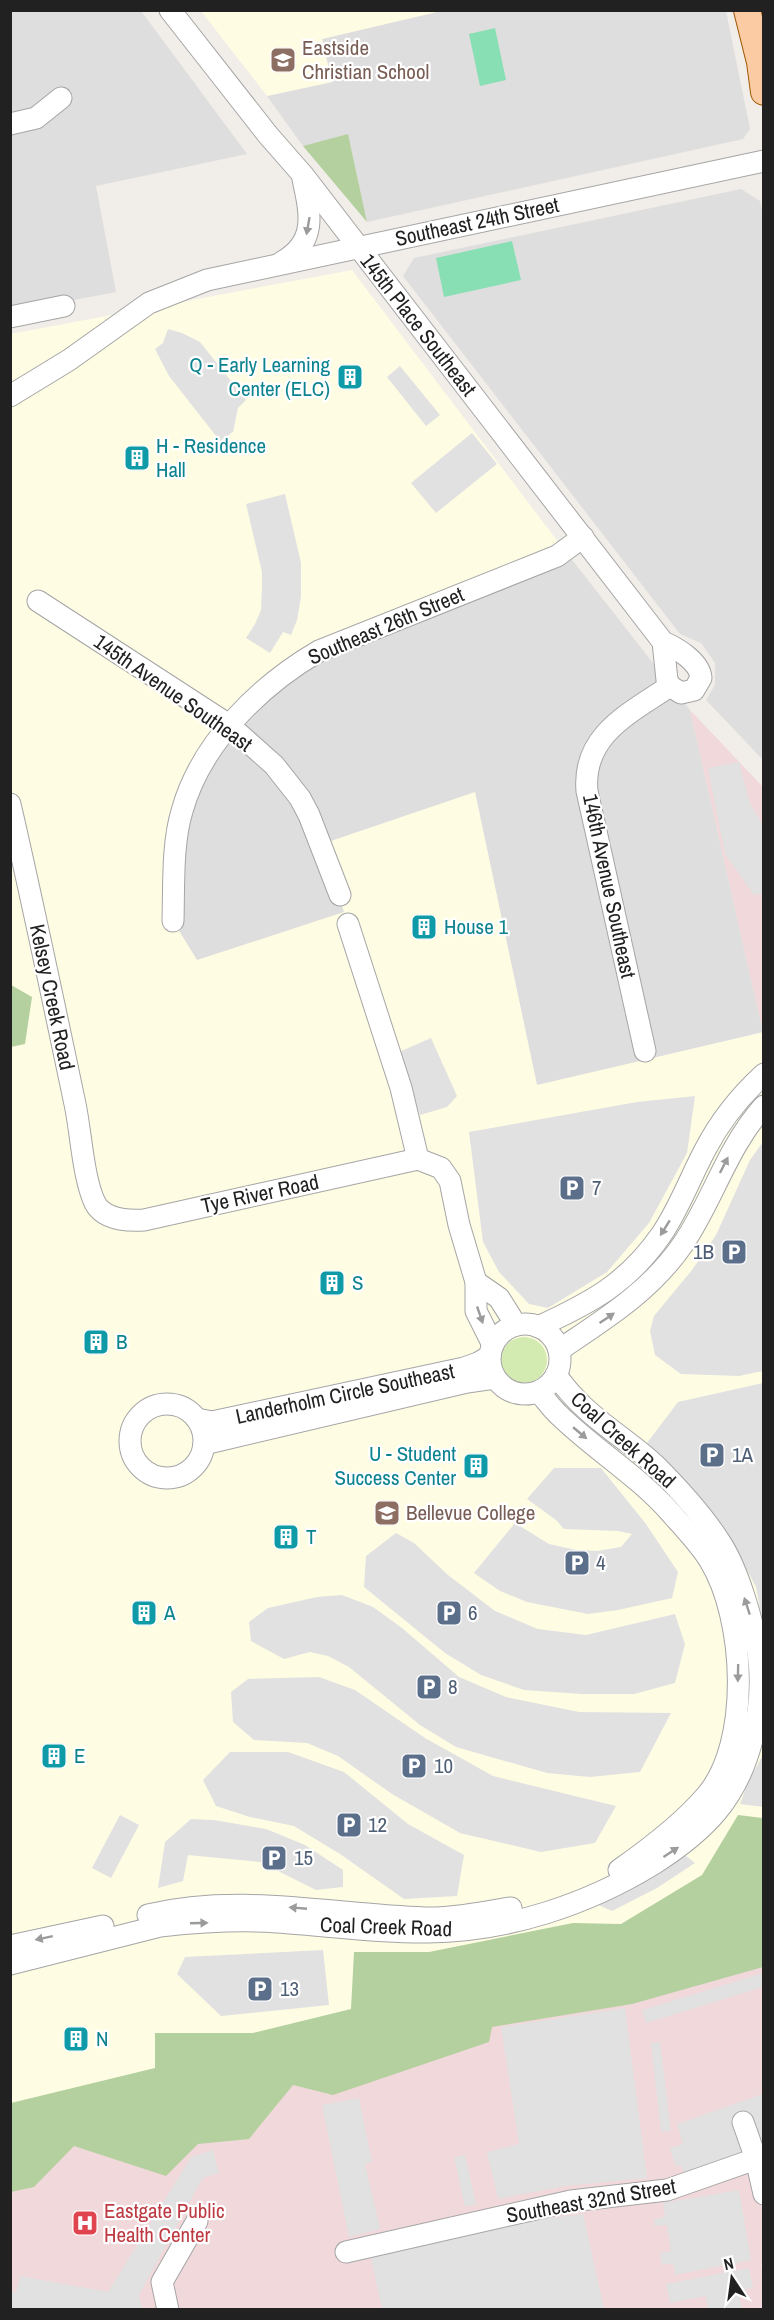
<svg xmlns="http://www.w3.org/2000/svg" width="774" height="2320" viewBox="0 0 774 2320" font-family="'Archivo Narrow',sans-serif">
<rect width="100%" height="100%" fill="#f1ede8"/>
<g fill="#dfdede">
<path d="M11 11H141L247 154 96 186 116 292 11 312Z"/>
<path d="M441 11H726L750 129 743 139 367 222 348 135 303 146 267 96 332 82 322 39Z"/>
<path d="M741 189 760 201 764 220 763 760 706 700 715 685V663L701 643 680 634 403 276 414 258Z"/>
<path d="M565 551 690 710 763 1032 537 1086 475 793 345 912 197 961 173 921 192 780 295 665Z"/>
</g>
<g fill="#f1d8da">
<path d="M690 710 763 787V1032Z"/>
<path d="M763 1940 764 2263 761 2264 764 2275 763 2309H11L10 2118Z"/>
</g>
<g fill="#fffce4">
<path d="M201 11H441L322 39 332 82 267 96Z"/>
<path d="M352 270 565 551 295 665 192 780 173 921 197 960 344 912 322 844 475 792 537 1085 764 1032 763 1940 10 2118V334Z"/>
</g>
<circle fill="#d3eab0" cx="524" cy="1360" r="23"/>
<g fill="#b3d09e">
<path d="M348 134 367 222 303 146Z"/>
<path d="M11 985 32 997 25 1044 11 1047Z"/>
<path d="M738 1815 763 1818V1967L632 2004 492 2027 489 2042 333 2095 293 2085 249 2139 198 2144 166 2176 74 2146 34 2187 11 2192V2103L155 2068V2033H253L351 2009 354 1952H429L573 1923 621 1924 702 1875Z"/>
</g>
<g fill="#88dfb3">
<path d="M495 28 506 80 480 86 469 34Z"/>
<path d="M512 241 521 280 444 297 436 258Z"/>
</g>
<g fill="#e1e1e1">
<path d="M168 329 182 333 200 342 246 400 238 408 233 432 220 441 169 376 155 349 163 343Z"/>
<path d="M400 366 440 415 426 426 387 377Z"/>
<path d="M472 433 497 464 436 513 411 483Z"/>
<path d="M285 494 301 563V597L297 620 291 635 283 632 270 653 246 638 255 624 261 610 262 587V572L246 504Z"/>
<path d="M739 762 750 803 763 826V893L754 895 725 854 708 768Z"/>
<path d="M431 1038 457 1096 447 1107 420 1115 399 1052Z"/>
<path d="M695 1096 687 1153 649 1223 607 1272 548 1308 529 1304 499 1272 483 1242 469 1132 637 1102Z"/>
<path d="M763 1142V1371L739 1376 681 1374 655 1355 650 1331 654 1316 692 1270 716 1235 750 1160Z"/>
<path d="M763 1383V1625L756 1587 736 1549 718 1523 672 1467 647 1443 678 1402Z"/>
<path d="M554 1468H601L646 1524 678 1572 672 1598 618 1610 588 1614 527 1602 500 1591 474 1573 515 1523 549 1544 576 1550 597 1551 621 1547 632 1534 618 1531 564 1529 556 1520 527 1499Z"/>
<path d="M396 1533 414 1543 448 1575 495 1611 538 1629 586 1635 675 1614 685 1644 675 1683 634 1694H582L524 1690 481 1675 445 1653 364 1587 366 1556Z"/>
<path d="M342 1595 373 1607 402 1628 459 1677 506 1697 579 1712 671 1713 640 1772 590 1777 547 1773 456 1747 420 1725 349 1667 328 1656 310 1652 284 1659 251 1641 249 1622 268 1608 317 1597Z"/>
<path d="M319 1677 355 1690 425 1738 493 1776 616 1806 595 1843 541 1852 460 1833 392 1794 338 1756 307 1743 254 1740 233 1722 231 1692 248 1679Z"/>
<path d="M230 1752H288L344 1772 408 1824 464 1855 457 1896 404 1899 340 1854 294 1826 250 1817 216 1806 203 1780Z"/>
<path d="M763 1755V1807L740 1804 749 1780Z"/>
<path d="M120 1815 139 1825 111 1878 92 1868Z"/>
<path d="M191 1819 214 1820 266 1829 305 1845 343 1870V1887L316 1890 260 1862 188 1855 183 1881 158 1888 165 1842Z"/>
<path d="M677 1849 695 1863 657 1888 612 1911 585 1899Z"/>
<path d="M323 1950 329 2005 221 2016 177 1974 185 1957Z"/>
<path d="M763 1973V1987L646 2023 642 2010Z"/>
<path d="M625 2008 647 2178 565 2186 498 2199 487 2152 519 2144 501 2027Z"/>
<path d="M660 2042 671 2131 661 2132 651 2043Z"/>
<path d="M763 2094V2147L685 2174 681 2165 676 2167 670 2148 683 2144 677 2124Z"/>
<path d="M359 2098 372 2162 365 2164 380 2229 349 2237 322 2105Z"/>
<path d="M213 2150 219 2173 205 2177 201 2181 139 2295 142 2309H11V2292H16L20 2276 108 2292 191 2157Z"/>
<path d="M465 2155 476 2204 465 2207 454 2157Z"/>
<path d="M739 2190 751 2260 675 2275 673 2263 662 2265 660 2253 671 2251 667 2225 655 2226 654 2219 665 2217 663 2203Z"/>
<path d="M583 2214 604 2309H382L371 2258 526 2221Z"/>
<path d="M749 2268 753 2288 738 2291 742 2309H708L706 2296 670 2303 666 2284Z"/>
</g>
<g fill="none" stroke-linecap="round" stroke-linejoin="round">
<g stroke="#a5a5a5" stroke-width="23">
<g id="minor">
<path d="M170 10 268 135 303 175 663 642C677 648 700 662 701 678L694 690 681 693 670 686 667 680 663 642"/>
<path d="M10 124 36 118 61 98"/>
<path d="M282 262C318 242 310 212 303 179"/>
<path d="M10 317 64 306"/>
<path d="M10 396 69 360 149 303 207 280 764 161"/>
<path d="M38 601 229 725 274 765 300 798 309 815 340 895"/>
<path d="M10 804C33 904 54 1004 75 1104 81 1132 83 1178 95 1203 104 1220 127 1221 144 1220L418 1159 441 1168 450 1181 459 1225 476 1282V1311L493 1345"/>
<path d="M173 921C174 886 172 844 182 811 201 743 259 686 319 651L557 556 583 537"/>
<path d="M348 924 401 1088 418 1159"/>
<path d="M645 1051 587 791C582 735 630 713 670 686"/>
<path d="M476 1282 499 1298 516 1325"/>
<circle cx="525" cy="1359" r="35"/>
<path d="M538 1327C590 1303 627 1284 661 1235 679 1209 690 1178 705 1150 720 1121 740 1096 764 1074"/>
<path d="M559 1350C605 1319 651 1291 683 1244 713 1200 727 1147 764 1106"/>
<path d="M539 1392C546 1400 552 1409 560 1416 595 1450 637 1475 670 1512 683 1527 700 1544 710 1561 745 1618 752 1743 706 1796 682 1824 649 1849 619 1870"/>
<circle cx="167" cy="1441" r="37"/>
<path d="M197 1419 212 1422 464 1368 478 1363 490 1356"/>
<path d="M204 1444 467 1382 495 1378"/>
<path d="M148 1915C241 1893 332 1915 425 1918 453 1919 483 1912 511 1908"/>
<path d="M10 1946 103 1926"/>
<path d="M10 1964 160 1926C198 1922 239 1919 277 1922 327 1925 378 1933 428 1932 508 1931 587 1905 655 1863 705 1831 737 1799 752 1740 767 1686 760 1645 743 1593 737 1575 730 1557 720 1542 702 1514 678 1488 655 1465 630 1441 597 1423 574 1397 567 1390 562 1383 556 1375"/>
<path d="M743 2122 756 2159 764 2194"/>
<path d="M346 2252 571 2201 667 2190 764 2156"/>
<path d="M168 2310 162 2282 197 2221"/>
</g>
</g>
<g stroke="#9d5701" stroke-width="28">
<path id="major" d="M747 10 760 62 764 92"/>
</g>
<use href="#minor" stroke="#fff" stroke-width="21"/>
<use href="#major" stroke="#fbcba4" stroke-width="26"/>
</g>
<defs><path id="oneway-solid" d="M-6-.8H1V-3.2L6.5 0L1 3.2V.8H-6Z" transform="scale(1.5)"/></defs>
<g fill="#9b9b9b">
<use href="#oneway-solid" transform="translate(308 226) rotate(100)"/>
<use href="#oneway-solid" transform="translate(724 1165) rotate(-63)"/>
<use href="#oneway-solid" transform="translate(665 1228) rotate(122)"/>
<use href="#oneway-solid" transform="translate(480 1315) rotate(71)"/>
<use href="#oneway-solid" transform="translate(607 1318) rotate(-34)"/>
<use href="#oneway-solid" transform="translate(580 1433) rotate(40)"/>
<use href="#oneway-solid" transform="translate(747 1606) rotate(-108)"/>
<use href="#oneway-solid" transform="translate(738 1673) rotate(91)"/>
<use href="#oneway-solid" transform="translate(671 1852) rotate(-33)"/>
<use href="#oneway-solid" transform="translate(298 1908) rotate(-175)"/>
<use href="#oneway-solid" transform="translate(199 1923) rotate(-2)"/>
<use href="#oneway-solid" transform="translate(44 1938) rotate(168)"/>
</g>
<defs>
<g id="school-square" transform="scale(1.35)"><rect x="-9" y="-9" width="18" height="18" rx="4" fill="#8d6e63" stroke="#fff"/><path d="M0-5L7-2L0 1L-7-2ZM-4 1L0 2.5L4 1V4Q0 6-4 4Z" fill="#fff"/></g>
<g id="building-square" transform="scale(1.35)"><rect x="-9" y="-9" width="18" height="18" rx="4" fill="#0f9aa8" stroke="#fff"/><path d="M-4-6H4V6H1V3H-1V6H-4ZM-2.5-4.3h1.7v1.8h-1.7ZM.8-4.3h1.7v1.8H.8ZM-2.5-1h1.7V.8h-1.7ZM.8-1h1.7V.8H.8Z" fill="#fff"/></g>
<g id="parking-square" transform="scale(1.35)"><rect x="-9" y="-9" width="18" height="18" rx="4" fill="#5c6f8a" stroke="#fff"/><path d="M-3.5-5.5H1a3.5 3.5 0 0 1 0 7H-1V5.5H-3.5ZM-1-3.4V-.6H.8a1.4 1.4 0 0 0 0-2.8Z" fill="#fff"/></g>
<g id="university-square" transform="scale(1.35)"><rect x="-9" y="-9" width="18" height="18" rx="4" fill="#8d6e63" stroke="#fff"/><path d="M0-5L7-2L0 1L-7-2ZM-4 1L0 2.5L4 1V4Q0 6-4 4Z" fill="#fff"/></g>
<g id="hospital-square" transform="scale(1.35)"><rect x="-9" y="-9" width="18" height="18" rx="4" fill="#e0444e" stroke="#fff"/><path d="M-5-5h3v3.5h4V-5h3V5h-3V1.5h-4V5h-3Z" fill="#fff"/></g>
</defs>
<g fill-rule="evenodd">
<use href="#school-square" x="283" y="60"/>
<use href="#building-square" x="350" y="377"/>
<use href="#building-square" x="137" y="458"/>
<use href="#building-square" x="424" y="927"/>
<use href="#parking-square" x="572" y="1188"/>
<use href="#parking-square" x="734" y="1252"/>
<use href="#building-square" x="332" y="1283"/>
<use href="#building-square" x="96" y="1342"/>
<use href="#parking-square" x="712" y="1455"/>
<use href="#building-square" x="476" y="1466"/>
<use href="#university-square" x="387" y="1513"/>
<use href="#building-square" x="286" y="1537"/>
<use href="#parking-square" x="577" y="1563"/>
<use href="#building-square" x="144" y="1613"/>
<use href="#parking-square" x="449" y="1613"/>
<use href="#parking-square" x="429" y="1687"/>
<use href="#building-square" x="54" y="1756"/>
<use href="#parking-square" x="414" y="1766"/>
<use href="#parking-square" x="349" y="1825"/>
<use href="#parking-square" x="274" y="1858"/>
<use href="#parking-square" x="260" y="1989"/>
<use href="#building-square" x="76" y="2039"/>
<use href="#hospital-square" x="85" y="2223"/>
</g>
<g text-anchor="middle" stroke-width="4.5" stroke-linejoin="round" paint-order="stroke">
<g font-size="21" fill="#785e54" stroke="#fff" text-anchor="start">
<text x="302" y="55">Eastside<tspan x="302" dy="24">Christian School</tspan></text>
<text x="406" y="1520">Bellevue College</text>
</g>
<g font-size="21" fill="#212121" stroke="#fff">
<text transform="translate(477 222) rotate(-12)" y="7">Southeast 24th Street</text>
<text transform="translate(418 325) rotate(52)" y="7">145th Place Southeast</text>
<text transform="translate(386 626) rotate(-23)" y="7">Southeast 26th Street</text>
<text transform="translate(173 693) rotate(35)" y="7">145th Avenue Southeast</text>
<text transform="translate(609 886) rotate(78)" y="7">146th Avenue Southeast</text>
<text transform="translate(52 997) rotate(78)" y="7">Kelsey Creek Road</text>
<text transform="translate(260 1194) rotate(-12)" y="7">Tye River Road</text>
<text transform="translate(345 1394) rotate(-12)" y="7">Landerholm Circle Southeast</text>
<text transform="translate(623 1440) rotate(42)" y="7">Coal Creek Road</text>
<text transform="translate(386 1927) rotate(2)" y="7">Coal Creek Road</text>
<text transform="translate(591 2201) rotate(-10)" y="7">Southeast 32nd Street</text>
</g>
<g font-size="21" fill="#0d838f" stroke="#fff" text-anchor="start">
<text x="330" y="372" text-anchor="end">Q - Early Learning<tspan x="330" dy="24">Center (ELC)</tspan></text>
<text x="156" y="453">H - Residence<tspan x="156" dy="24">Hall</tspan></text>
<text x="444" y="934">House 1</text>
<text x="352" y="1290">S</text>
<text x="116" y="1349">B</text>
<text x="456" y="1461" text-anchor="end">U - Student<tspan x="456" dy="24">Success Center</tspan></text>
<text x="306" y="1544">T</text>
<text x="164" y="1620">A</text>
<text x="74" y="1763">E</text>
<text x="96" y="2046">N</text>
</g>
<g font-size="21" fill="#4e5e75" stroke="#fff" text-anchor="start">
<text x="592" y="1195">7</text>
<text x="714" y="1259" text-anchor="end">1B</text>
<text x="732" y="1462">1A</text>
<text x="596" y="1570">4</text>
<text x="468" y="1620">6</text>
<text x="448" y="1694">8</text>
<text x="434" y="1773">10</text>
<text x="368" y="1832">12</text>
<text x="294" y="1865">15</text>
<text x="280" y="1996">13</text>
</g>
<g font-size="21" fill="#be3a42" stroke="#fff" text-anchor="start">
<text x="104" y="2218">Eastgate Public<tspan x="104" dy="24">Health Center</tspan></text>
</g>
</g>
<rect width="774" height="2320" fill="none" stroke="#212121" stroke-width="24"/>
<g transform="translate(732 2278) rotate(347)" stroke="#ffffff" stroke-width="4.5" paint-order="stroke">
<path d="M0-4.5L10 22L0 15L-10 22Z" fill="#212121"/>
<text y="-9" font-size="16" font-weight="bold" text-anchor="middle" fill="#212121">N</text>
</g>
</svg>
